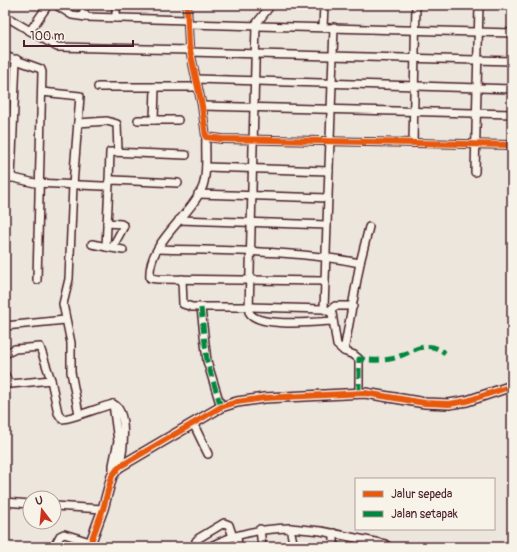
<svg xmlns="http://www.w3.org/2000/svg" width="517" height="552" viewBox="0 0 517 552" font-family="Pangolin,sans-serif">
<rect width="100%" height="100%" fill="#ece6dd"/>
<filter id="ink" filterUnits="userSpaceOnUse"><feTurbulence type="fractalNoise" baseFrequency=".025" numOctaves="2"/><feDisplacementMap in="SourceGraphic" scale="8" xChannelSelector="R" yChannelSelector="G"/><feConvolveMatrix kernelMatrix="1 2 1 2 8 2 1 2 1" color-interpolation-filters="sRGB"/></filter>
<g filter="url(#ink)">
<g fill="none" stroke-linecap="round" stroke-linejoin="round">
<g stroke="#4a1f2b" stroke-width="10">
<g id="minor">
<path d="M56 5 72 15 86 17 81 5"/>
<path d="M187 5 189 46 202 106 206 137 222 139 512 145"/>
<path d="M271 5 256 24 249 312C257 328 316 322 332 321"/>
<path d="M5 16 57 47 190 50"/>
<path d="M86 17 188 20"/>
<path d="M116 18V5"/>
<path d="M188 24 512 33"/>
<path d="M323 27 324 5"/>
<path d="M30 31 48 5"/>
<path d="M190 52 512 61"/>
<path d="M5 56 41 69 42 72 37 280"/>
<path d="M196 79 512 89"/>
<path d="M98 87H197"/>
<path d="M42 92 80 96 73 185 69 279 63 304 71 343V372L79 414"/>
<path d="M202 106 512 114"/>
<path d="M138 120H178"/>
<path d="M154 120 155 87"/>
<path d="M78 123 107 121 117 124 118 151"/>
<path d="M206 137C205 152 208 171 203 186 191 217 147 242 150 278L157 279 325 281"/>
<path d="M413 143 416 5"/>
<path d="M206 167 329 171"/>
<path d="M475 172 479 5"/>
<path d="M5 176 35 183 102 186H107L109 181 113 180 178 183"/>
<path d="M11 178 16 59"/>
<path d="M109 181 110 152 186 155"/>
<path d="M198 194 328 198"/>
<path d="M179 220 327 225"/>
<path d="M92 244 112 248 124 226 121 224 107 223"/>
<path d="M106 247 109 184"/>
<path d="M112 248 123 250"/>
<path d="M158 249C226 251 294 250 360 263"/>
<path d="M182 279 183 304 192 307H249L324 309 332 313 337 345 344 351 360 263 369 227"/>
<path d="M201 308 207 361 221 407"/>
<path d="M324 309 334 27"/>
<path d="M329 311 335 306H353"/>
<path d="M5 326 65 320"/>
<path d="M344 351 354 355 359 359V393"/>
<path d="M5 354 15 349 40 347 51 380"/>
<path d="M5 375 8 382 11 384 51 380 58 413 62 419C72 419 100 407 113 404"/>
<path d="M193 423 208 454"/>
<path d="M113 473V465L118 441 113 404C129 411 123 454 119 467"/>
<path d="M5 502 30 504"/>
<path d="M54 506 103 509"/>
<path d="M290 528 321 531 385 544 389 547"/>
<path d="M260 529 262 547"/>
<path d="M334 533V547"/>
<path d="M237 536 238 547"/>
<path d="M54 547 60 536 64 534 90 542"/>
<path d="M197 547 196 541 199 538 224 523 229 525 233 537"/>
<path d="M209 547C236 533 261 529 290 528L294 547"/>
</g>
</g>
<g stroke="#4a1f2b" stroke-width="12">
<path id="tertiary" d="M89 547 103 509 112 476 119 467 221 407 237 402 264 398 365 393 425 403 449 404 467 401 512 386"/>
</g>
<use href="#minor" stroke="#f7f3e8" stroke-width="7"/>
<use href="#tertiary" stroke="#f7f3e8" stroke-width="9"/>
<g stroke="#00873e" stroke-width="5" stroke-dasharray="10 5" stroke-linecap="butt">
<path d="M201 308 207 361 221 407"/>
<path d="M359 393V359C369 360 380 361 390 359 411 355 424 337 445 353"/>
</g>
<g stroke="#f7f3e8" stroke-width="8">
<g id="cycleway">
<path d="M187 5 189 46 202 106 206 137 222 139 512 145"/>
<path d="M89 547 103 509 112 476 119 467 221 407 237 402 264 398 365 393 425 403 449 404 467 401 512 386"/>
</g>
</g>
<use href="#cycleway" stroke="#e8590c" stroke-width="6"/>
</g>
</g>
<rect width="517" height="552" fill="none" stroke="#f7f3e8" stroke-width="20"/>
<rect x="10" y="10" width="497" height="532" fill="none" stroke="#4a1f2b" stroke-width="1.5" filter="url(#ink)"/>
<rect x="355" y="478" width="140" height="52" fill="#f7f3e8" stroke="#b29e9c"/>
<rect x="363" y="491" width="20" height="6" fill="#e8590c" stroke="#b29e9c"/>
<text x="391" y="498" font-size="12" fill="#4a1f2b">Jalur sepeda</text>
<rect x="363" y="511" width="20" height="6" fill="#00873e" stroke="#b29e9c"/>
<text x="391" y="518" font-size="12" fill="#4a1f2b">Jalan setapak</text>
<g transform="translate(42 510) rotate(344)"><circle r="19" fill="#f7f3e8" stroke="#b29e9c"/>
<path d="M0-3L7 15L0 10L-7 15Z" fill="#c8321e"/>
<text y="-6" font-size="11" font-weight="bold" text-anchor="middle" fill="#4a1f2b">U</text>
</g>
<path d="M24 40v6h109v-6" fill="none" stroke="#4a1f2b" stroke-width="2"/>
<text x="30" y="40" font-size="12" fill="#4a1f2b" stroke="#f7f3e8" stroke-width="3" paint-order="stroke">100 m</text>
</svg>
